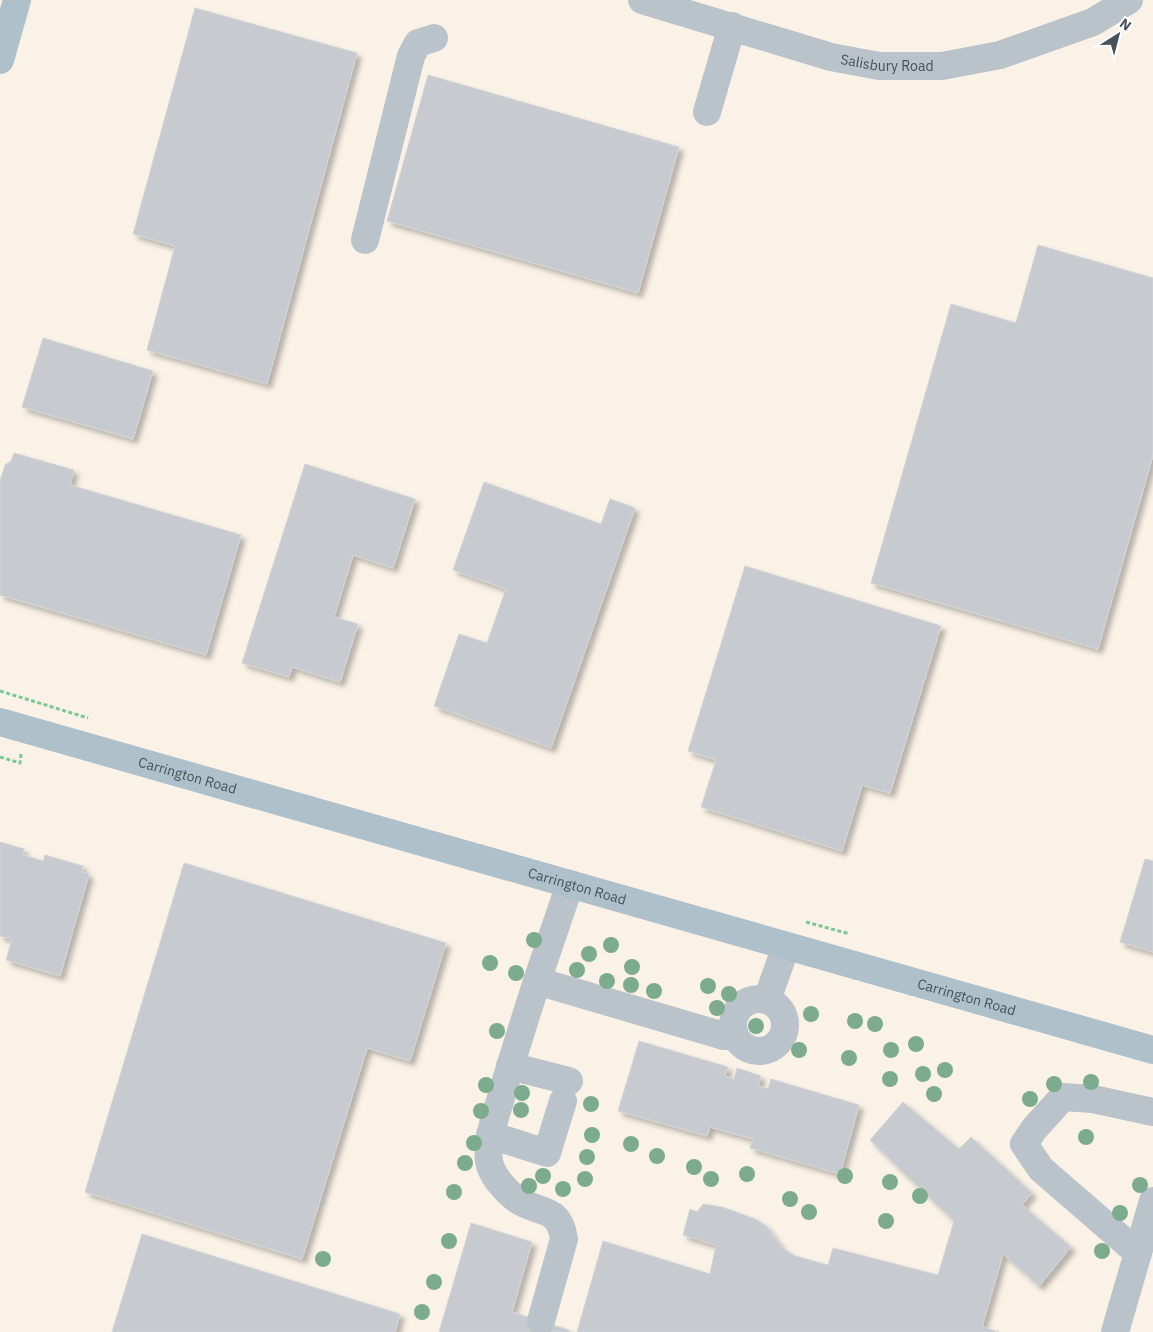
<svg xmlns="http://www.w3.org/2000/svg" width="1153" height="1332" viewBox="0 0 1153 1332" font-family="'IBM Plex Sans',sans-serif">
<defs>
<filter id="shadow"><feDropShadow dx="4.5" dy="4.5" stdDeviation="2.5" flood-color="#0004"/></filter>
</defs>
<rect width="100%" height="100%" fill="#f0eded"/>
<rect fill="#faf2e7" x="0" y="0" width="1153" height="1332"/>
<g fill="#c7cbd0" stroke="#d1d4d8" filter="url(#shadow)">
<path d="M195 8 357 53 267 384 147 350 175 246 133 234Z"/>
<path d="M428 75 679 147 638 293 387 221Z"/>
<path d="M1038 245 1153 278V455L1098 649 871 583 951 304 1016 323Z"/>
<path d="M43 338 153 371 133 439 22 407Z"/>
<path d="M14 453 74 470 70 485 241 535 206 655 0 595V481L5 465 11 461Z"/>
<path d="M305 464 415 499 393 568 353 555 334 617 358 624 340 682 292 667 289 677 242 663Z"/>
<path d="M484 482 601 524 610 499 635 508 551 748 434 706 459 634 487 643 506 589 453 570Z"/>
<path d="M745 566 941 626 890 793 862 785 842 851 701 807 716 760 688 751Z"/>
<path d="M0 842 24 849 23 855 43 861 45 855 83 866 82 872 89 874 60 976 6 960 12 939 0 936Z"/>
<path d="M1145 859 1153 861V952L1120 942Z"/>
<path d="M184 863 446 943 410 1061 367 1048 302 1259 85 1192Z"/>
<path d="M639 1041 728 1067 725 1076 734 1079 737 1068 761 1076 758 1086 768 1089 771 1079 859 1105 840 1174 750 1148 753 1139 710 1127 707 1136 618 1111Z"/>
<path d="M903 1102 959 1149 971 1137 1032 1193 1022 1205 1071 1247 1039 1286 1003 1254 982 1327 999 1332H577L603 1241 710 1274 716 1245 683 1235 690 1209 697 1212 703 1204 722 1207 755 1219 766 1226 782 1248 795 1256 828 1265 833 1248 938 1275 954 1221 870 1140Z"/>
<path d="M471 1223 532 1242 512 1312 569 1330V1332H439Z"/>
<path d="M142 1234 400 1314 395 1332H112Z"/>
</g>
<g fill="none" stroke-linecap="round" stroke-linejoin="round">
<g stroke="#79c697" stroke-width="3" stroke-dasharray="4 2.5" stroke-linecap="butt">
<path d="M0 691 88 718"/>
<path d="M0 757 20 763 21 754"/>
<path d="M806 922 850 934"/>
</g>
<g stroke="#b9c3c9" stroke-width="28">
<path id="s1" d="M642 0 831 57 879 66H942L1000 55 1093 22 1129 0"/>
<path d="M707 112 732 26"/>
<path d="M365 240 411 56 418 43 434 38"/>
<path d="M570 884 537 981 724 1036 734 1035"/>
<path d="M537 981C525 1019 513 1056 502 1094 496 1116 486 1139 489 1161 491 1175 505 1190 515 1198 537 1215 559 1204 564 1239L541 1321"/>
<circle cx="759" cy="1025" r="26"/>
<path d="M767 1000 786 946"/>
<path d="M510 1066 569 1081"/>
<path d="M490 1135 547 1153 563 1101"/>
<path d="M1138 1253 1041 1169 1024 1144 1034 1129 1063 1097 1093 1099 1153 1112"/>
<path d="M1115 1332 1153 1201"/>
</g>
<g stroke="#aec0ca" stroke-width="28">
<path d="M0 60 17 0"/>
<path id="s2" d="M0 722 1153 1050"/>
</g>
</g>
<g fill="#7cab8d">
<circle cx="534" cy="940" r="8"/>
<circle cx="611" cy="945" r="8"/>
<circle cx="589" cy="954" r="8"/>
<circle cx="490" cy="963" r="8"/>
<circle cx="632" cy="967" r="8"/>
<circle cx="577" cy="970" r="8"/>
<circle cx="516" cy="973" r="8"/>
<circle cx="607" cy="981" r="8"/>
<circle cx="631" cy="985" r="8"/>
<circle cx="708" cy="986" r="8"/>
<circle cx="654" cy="991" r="8"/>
<circle cx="729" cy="994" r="8"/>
<circle cx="717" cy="1008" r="8"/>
<circle cx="811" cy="1014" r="8"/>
<circle cx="855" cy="1021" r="8"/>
<circle cx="875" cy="1024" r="8"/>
<circle cx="756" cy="1026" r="8"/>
<circle cx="497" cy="1031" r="8"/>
<circle cx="916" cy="1044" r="8"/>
<circle cx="799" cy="1050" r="8"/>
<circle cx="891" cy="1050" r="8"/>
<circle cx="849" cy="1058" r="8"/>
<circle cx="945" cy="1070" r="8"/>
<circle cx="923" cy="1074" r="8"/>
<circle cx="890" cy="1079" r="8"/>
<circle cx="1091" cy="1082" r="8"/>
<circle cx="1054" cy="1084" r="8"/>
<circle cx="486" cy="1085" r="8"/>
<circle cx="522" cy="1093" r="8"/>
<circle cx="934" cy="1094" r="8"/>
<circle cx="1030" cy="1099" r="8"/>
<circle cx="591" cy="1104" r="8"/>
<circle cx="521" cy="1110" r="8"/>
<circle cx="481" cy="1111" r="8"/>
<circle cx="592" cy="1135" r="8"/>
<circle cx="1086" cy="1137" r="8"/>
<circle cx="474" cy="1143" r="8"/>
<circle cx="631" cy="1144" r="8"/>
<circle cx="657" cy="1156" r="8"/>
<circle cx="587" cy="1157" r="8"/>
<circle cx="465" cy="1163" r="8"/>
<circle cx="694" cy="1167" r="8"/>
<circle cx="747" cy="1174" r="8"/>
<circle cx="543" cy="1176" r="8"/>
<circle cx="845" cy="1176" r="8"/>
<circle cx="585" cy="1179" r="8"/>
<circle cx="711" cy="1179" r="8"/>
<circle cx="890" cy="1182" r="8"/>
<circle cx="1140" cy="1185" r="8"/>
<circle cx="529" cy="1186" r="8"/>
<circle cx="563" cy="1189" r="8"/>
<circle cx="454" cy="1192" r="8"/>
<circle cx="920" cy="1196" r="8"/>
<circle cx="790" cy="1199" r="8"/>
<circle cx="809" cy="1212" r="8"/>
<circle cx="1120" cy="1213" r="8"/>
<circle cx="886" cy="1221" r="8"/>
<circle cx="449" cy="1241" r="8"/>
<circle cx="1102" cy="1251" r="8"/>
<circle cx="323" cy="1259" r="8"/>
<circle cx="434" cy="1282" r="8"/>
<circle cx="422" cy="1312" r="8"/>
</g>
<g text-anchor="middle" stroke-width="4" stroke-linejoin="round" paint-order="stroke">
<g font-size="14" fill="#475259" stroke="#fff">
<text dy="5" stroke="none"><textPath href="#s1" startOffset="254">Salisbury Road</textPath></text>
<text dy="5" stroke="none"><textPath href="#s2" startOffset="195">Carrington Road</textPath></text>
<text dy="5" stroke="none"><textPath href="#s2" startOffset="600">Carrington Road</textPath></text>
<text dy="5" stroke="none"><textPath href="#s2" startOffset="1005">Carrington Road</textPath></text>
</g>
</g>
<g transform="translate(1118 35) rotate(36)" stroke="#ffffff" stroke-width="4" paint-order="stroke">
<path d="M0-4L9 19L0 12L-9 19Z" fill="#475259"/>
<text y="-8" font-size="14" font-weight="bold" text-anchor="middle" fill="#475259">N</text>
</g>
</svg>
